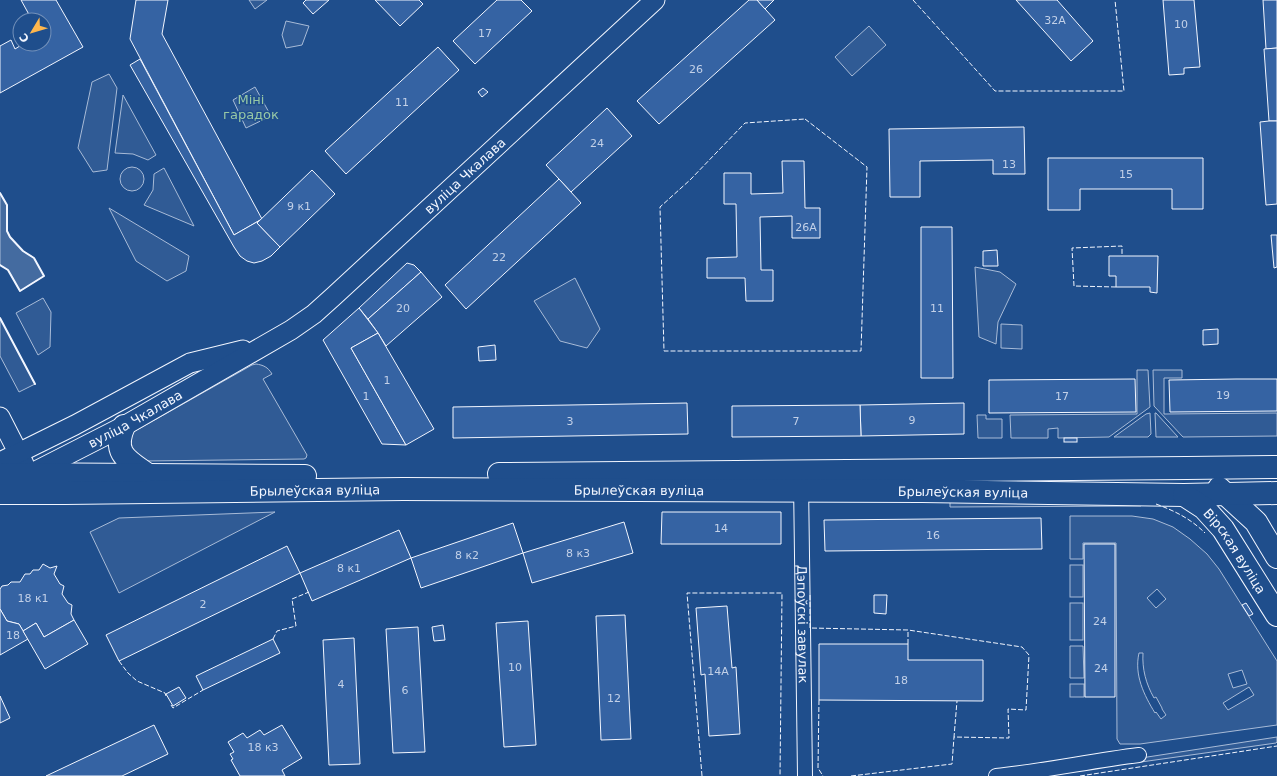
<svg xmlns="http://www.w3.org/2000/svg" width="1277" height="776" viewBox="0 0 1277 776" font-family="'DejaVu Sans',sans-serif">
<rect width="100%" height="100%" fill="#1f4e8c"/>
<g fill="#305b95" stroke="#a8bbd7" fill-rule="evenodd">
<path d="M249 0H267L255 9Z"/>
<path d="M286 21 309 26 302 45 286 48 282 35Z"/>
<path d="M869 26 886 45 852 76 835 57Z"/>
<path d="M109 74 117 88 107 170 93 172 78 148 92 82Z"/>
<path d="M255 87 271 116 246 128 233 100Z"/>
<path d="M123 95 156 155 148 160 133 154 115 153Z"/>
<circle cx="132" cy="179" r="12"/>
<path d="M164 168 194 226 144 205 153 190 154 174Z"/>
<path d="M109 208 189 256 186 271 167 281 136 261Z"/>
<path d="M975 267 1000 272 1016 284 998 322 996 344 979 337Z"/>
<path d="M575 278 600 329 587 348 560 341 534 301Z"/>
<path d="M43 298 51 312 50 347 38 355 16 313Z"/>
<path d="M0 318 35 384 19 392 0 356Z"/>
<path d="M1001 324 1022 325V349L1001 348Z"/>
<path d="M256 364C263 365 268 367 272 374L263 379 307 455 306 458 304 459 146 461 130 448V436L135 431 252 365Z"/>
<path d="M1137 370H1148L1150 407 1109 437 1058 438V428L1048 429V438H1011L1010 415 1137 414Z"/>
<path d="M1153 370H1182V378H1164V414L1277 413V436L1183 437 1154 406Z"/>
<path d="M1150 413 1151 434 1148 437H1114L1146 414Z"/>
<path d="M1155 413H1156L1178 437H1156Z"/>
<path d="M977 415H986V419H1002V438H978Z"/>
<path d="M1142 499 1141 506 950 507V502Z"/>
<path d="M275 512 119 593 90 532 119 518Z"/>
<path d="M1070 516H1132L1153 519 1173 527 1190 539 1207 554 1219 569 1277 661V725L1140 744H1120L1117 739 1116 543H1083V559H1070ZM1157 589 1166 599 1156 608 1147 598ZM1139 653H1143C1142 669 1146 684 1154 698L1156 697 1162 708V709L1166 715 1161 719 1156 712 1155 713C1144 695 1134 675 1139 653ZM1242 670 1247 684 1233 688 1228 674ZM1249 687 1254 695 1228 710 1223 703Z"/>
<rect x="1070" y="565" width="13" height="32"/>
<rect x="1070" y="603" width="13" height="37"/>
<path d="M1070 646H1083L1084 678H1070Z"/>
<rect x="1070" y="684" width="14" height="13"/>
<path d="M1277 737V742L1276 743 1141 762V758Z"/>
</g>
<path fill="#446ba0" stroke="#a8bbd7" d="M0 193 7 205V231L10 237 23 251 34 258 44 276 20 291 8 270 0 265Z"/>
<g fill="#3563a3" stroke="#f2f6ff">
<path d="M21 0H56L83 47 0 93V46L11 40 15 49 23 44H44V20H32Z"/>
<path d="M136 0H168L162 34 262 219 234 235 130 39Z"/>
<path d="M306 0H329L313 14 303 3Z"/>
<path d="M375 0H419L423 4 400 26Z"/>
<path d="M497 0H521L532 11 475 64 453 41Z"/>
<path d="M749 0H757L775 20 659 124 637 101Z"/>
<path d="M757 0H774L765 9Z"/>
<path d="M1016 0H1057L1093 41 1071 61Z"/>
<path d="M1163 0H1194L1200 67 1184 68V74L1169 75Z"/>
<path d="M1263 0H1277V48L1266 49Z"/>
<path d="M438 47 459 70 346 174 325 151Z"/>
<path d="M1277 48V121H1269L1264 49Z"/>
<path d="M140 59 234 235 262 219 257 223 280 247 271 256 262 261 254 263 247 261 240 256 234 247 130 65Z"/>
<path d="M483 88 488 92 482 97 478 92Z"/>
<path d="M607 108 632 136 571 192 546 165Z"/>
<path d="M1269 121H1277V204L1266 205 1260 122Z"/>
<path d="M1024 127 1025 174H993V160L920 161V197H890L889 129Z"/>
<path d="M1048 158H1203V209H1172V189H1080V210H1048Z"/>
<path d="M782 161H804L805 208H820V238H792V216L760 217 761 270H773V301H746L745 278H707V258L737 257 736 204H724V173H751V194L783 193Z"/>
<path d="M312 170 335 194 280 247 257 223Z"/>
<path d="M559 179 581 203 466 309 445 285Z"/>
<path d="M921 227H952L953 378H921Z"/>
<path d="M1271 235H1277V267L1274 268Z"/>
<path d="M997 250 998 266H983V251Z"/>
<path d="M1109 256H1158L1157 293 1150 292V287H1116V276H1109Z"/>
<path d="M407 263 414 265 421 272 368 319 359 308Z"/>
<path d="M421 272 442 297 386 346 378 333 368 319Z"/>
<path d="M359 308 378 333 351 348 406 445 382 444 323 340Z"/>
<path d="M1218 329V344L1203 345V330Z"/>
<path d="M378 333 434 429 406 445 351 348Z"/>
<path d="M495 345 496 360 479 361 478 347Z"/>
<path d="M1135 379 1136 412 989 413V380Z"/>
<path d="M1236 379H1277V411L1170 412 1169 380Z"/>
<path d="M687 403 688 434 453 438V407Z"/>
<path d="M964 403V434L861 436 860 405Z"/>
<path d="M860 405 861 436 732 437V406Z"/>
<rect x="1064" y="438" width="13" height="4"/>
<path d="M662 512H781V544H661Z"/>
<path d="M1041 518 1042 549 825 551 824 520Z"/>
<path d="M624 522 633 553 532 583 523 553Z"/>
<path d="M513 523 523 553 421 588 411 558Z"/>
<path d="M399 530 411 558 312 601 300 573Z"/>
<path d="M1084 544H1115V697H1085Z"/>
<path d="M287 546 300 573 119 661 106 635Z"/>
<path d="M43 564 50 568 57 566 54 574 60 584 64 586 62 594 68 603 72 605 71 614 74 620 44 637 36 623 23 631 19 624 7 621 0 609V589L2 586 8 585 11 582H20L25 574H30L33 570H39Z"/>
<path d="M874 595H887L886 614 874 613Z"/>
<path d="M1246 603 1253 614 1249 616 1242 605Z"/>
<path d="M727 606 732 668 736 667 740 734 709 736 705 674 701 675 696 608Z"/>
<path d="M0 609 7 621 19 624 28 639 0 655Z"/>
<path d="M625 615 631 739 601 740 596 616Z"/>
<path d="M74 620 88 644 45 669 23 631 36 623 44 637Z"/>
<path d="M528 621 536 745 504 747 496 623Z"/>
<path d="M443 625 445 640 434 641 432 627Z"/>
<path d="M418 627 425 752 393 753 386 629Z"/>
<path d="M354 638 360 764 329 765 323 640Z"/>
<path d="M273 639 280 653 203 690 196 676Z"/>
<path d="M819 644H908V660H983V701L819 700Z"/>
<path d="M179 687 186 698 173 706 166 694Z"/>
<path d="M0 696 10 718 0 723Z"/>
<path d="M154 725 168 754 122 776H46Z"/>
<path d="M282 725 302 758 282 770 285 776H240L231 760 233 759 230 754 234 752 228 742 243 733 247 738 260 730 264 735Z"/>
</g>
<g fill="none" stroke-linecap="round" stroke-linejoin="round">
<g stroke="#f2f6ff" stroke-width="16">
<g id="minor">
<path id="s1" d="M801 482 805 776"/>
<path d="M996 776C1044 771 1091 761 1139 755"/>
</g>
</g>
<g stroke="#f2f6ff" stroke-width="21">
<g id="secondary">
<path d="M0 417 24 464"/>
<path d="M0 462 75 425 190 363 243 350"/>
<path id="s2" d="M28 475 124 426 291 330 314 314 334 296 655 0"/>
</g>
</g>
<g stroke="#f2f6ff" stroke-width="24">
<g id="primary">
<path d="M124 426C112 453 127 460 147 474"/>
<path d="M0 474 305 476"/>
<path d="M499 474 1187 468 1277 467"/>
<path d="M1219 488 1256 522 1277 557"/>
<path id="s3" d="M0 493H65L403 489 922 491 1184 495 1277 493"/>
<path id="s4" d="M1184 495 1204 508 1223 529 1277 615"/>
</g>
</g>
<use href="#minor" stroke="#1f4e8c" stroke-width="14"/>
<use href="#secondary" stroke="#1f4e8c" stroke-width="19"/>
<use href="#primary" stroke="#1f4e8c" stroke-width="22"/>
<g stroke="#f2f6ff" stroke-width="1" stroke-dasharray="5 2" stroke-linecap="butt">
<path d="M913 0 995 91H1124L1115 0"/>
<path d="M805 119 867 167 861 351H664L660 207 690 180 745 123Z"/>
<path d="M1116 287 1074 286 1072 248 1122 246V256"/>
<path d="M1156 504C1175 511 1191 519 1205 533"/>
<path d="M810 595V628L908 630 1022 647 1029 655 1026 710 1008 709 1009 738 954 737 957 701"/>
<path d="M273 639 277 631 296 626 292 599 309 592"/>
<path d="M908 644V630"/>
<path d="M119 661 128 673 137 681 165 693 166 696"/>
<path d="M819 700 818 768 823 776"/>
<path d="M171 705 173 708 203 690"/>
<path d="M702 776 687 593H782L780 776"/>
<path d="M851 776 952 764 954 737"/>
<path d="M1080 776 1277 746"/>
</g>
<g stroke="#f2f6ff" stroke-width="2">
<path d="M0 193 7 205V231L10 237 23 251 34 258 44 276 20 291 8 270 0 265"/>
<path d="M0 318 35 384"/>
</g>
</g>
<g text-anchor="middle" stroke-width="3" stroke-linejoin="round" paint-order="stroke">
<g font-size="11" fill="#c3d1e8">
<text x="1055" y="24">32А</text>
<text x="1181" y="28">10</text>
<text x="485" y="37">17</text>
<text x="696" y="73">26</text>
<text x="402" y="106">11</text>
<text x="597" y="147">24</text>
<text x="1009" y="168">13</text>
<text x="1126" y="178">15</text>
<text x="299" y="210">9 к1</text>
<text x="806" y="231">26А</text>
<text x="499" y="261">22</text>
<text x="403" y="312">20</text>
<text x="937" y="312">11</text>
<text x="387" y="384">1</text>
<text x="1223" y="399">19</text>
<text x="366" y="400">1</text>
<text x="1062" y="400">17</text>
<text x="912" y="424">9</text>
<text x="570" y="425">3</text>
<text x="796" y="425">7</text>
<text x="721" y="532">14</text>
<text x="933" y="539">16</text>
<text x="578" y="557">8 к3</text>
<text x="467" y="559">8 к2</text>
<text x="349" y="572">8 к1</text>
<text x="33" y="602">18 к1</text>
<text x="203" y="608">2</text>
<text x="1100" y="625">24</text>
<text x="13" y="639">18</text>
<text x="515" y="671">10</text>
<text x="1101" y="672">24</text>
<text x="718" y="675">14А</text>
<text x="901" y="684">18</text>
<text x="341" y="688">4</text>
<text x="405" y="694">6</text>
<text x="614" y="702">12</text>
<text x="263" y="751">18 к3</text>
</g>
<g font-size="13" fill="#97c8a6" stroke="#1f4e8c">
<text x="251" y="104">Міні<tspan x="251" dy="15">гарадок</tspan></text>
</g>
<g font-size="13" fill="#f2f6ff" stroke="#1f4e8c">
<text dy="5" stroke="none"><textPath href="#s2" startOffset="533">вуліца Чкалава</textPath></text>
<text dy="5" stroke="none"><textPath href="#s2" startOffset="121">вуліца Чкалава</textPath></text>
<text dy="5" stroke="none"><textPath href="#s3" startOffset="639">Брылеўская вуліца</textPath></text>
<text dy="5" stroke="none"><textPath href="#s3" startOffset="315">Брылеўская вуліца</textPath></text>
<text dy="5" stroke="none"><textPath href="#s3" startOffset="963">Брылеўская вуліца</textPath></text>
<text dy="5" stroke="none"><textPath href="#s4" startOffset="77">Вірская вуліца</textPath></text>
<text dy="5" stroke="none"><textPath href="#s1" startOffset="142">Дэпоўскі завулак</textPath></text>
</g>
</g>
<g transform="translate(32 32) rotate(232)"><circle r="19" fill="#1f4e8c" stroke="#7391ba"/>
<path d="M0-3L7 15L0 10L-7 15Z" fill="#ffb74d"/>
<text y="-6" font-size="11" font-weight="bold" text-anchor="middle" fill="#f2f6ff">С</text>
</g>
</svg>
